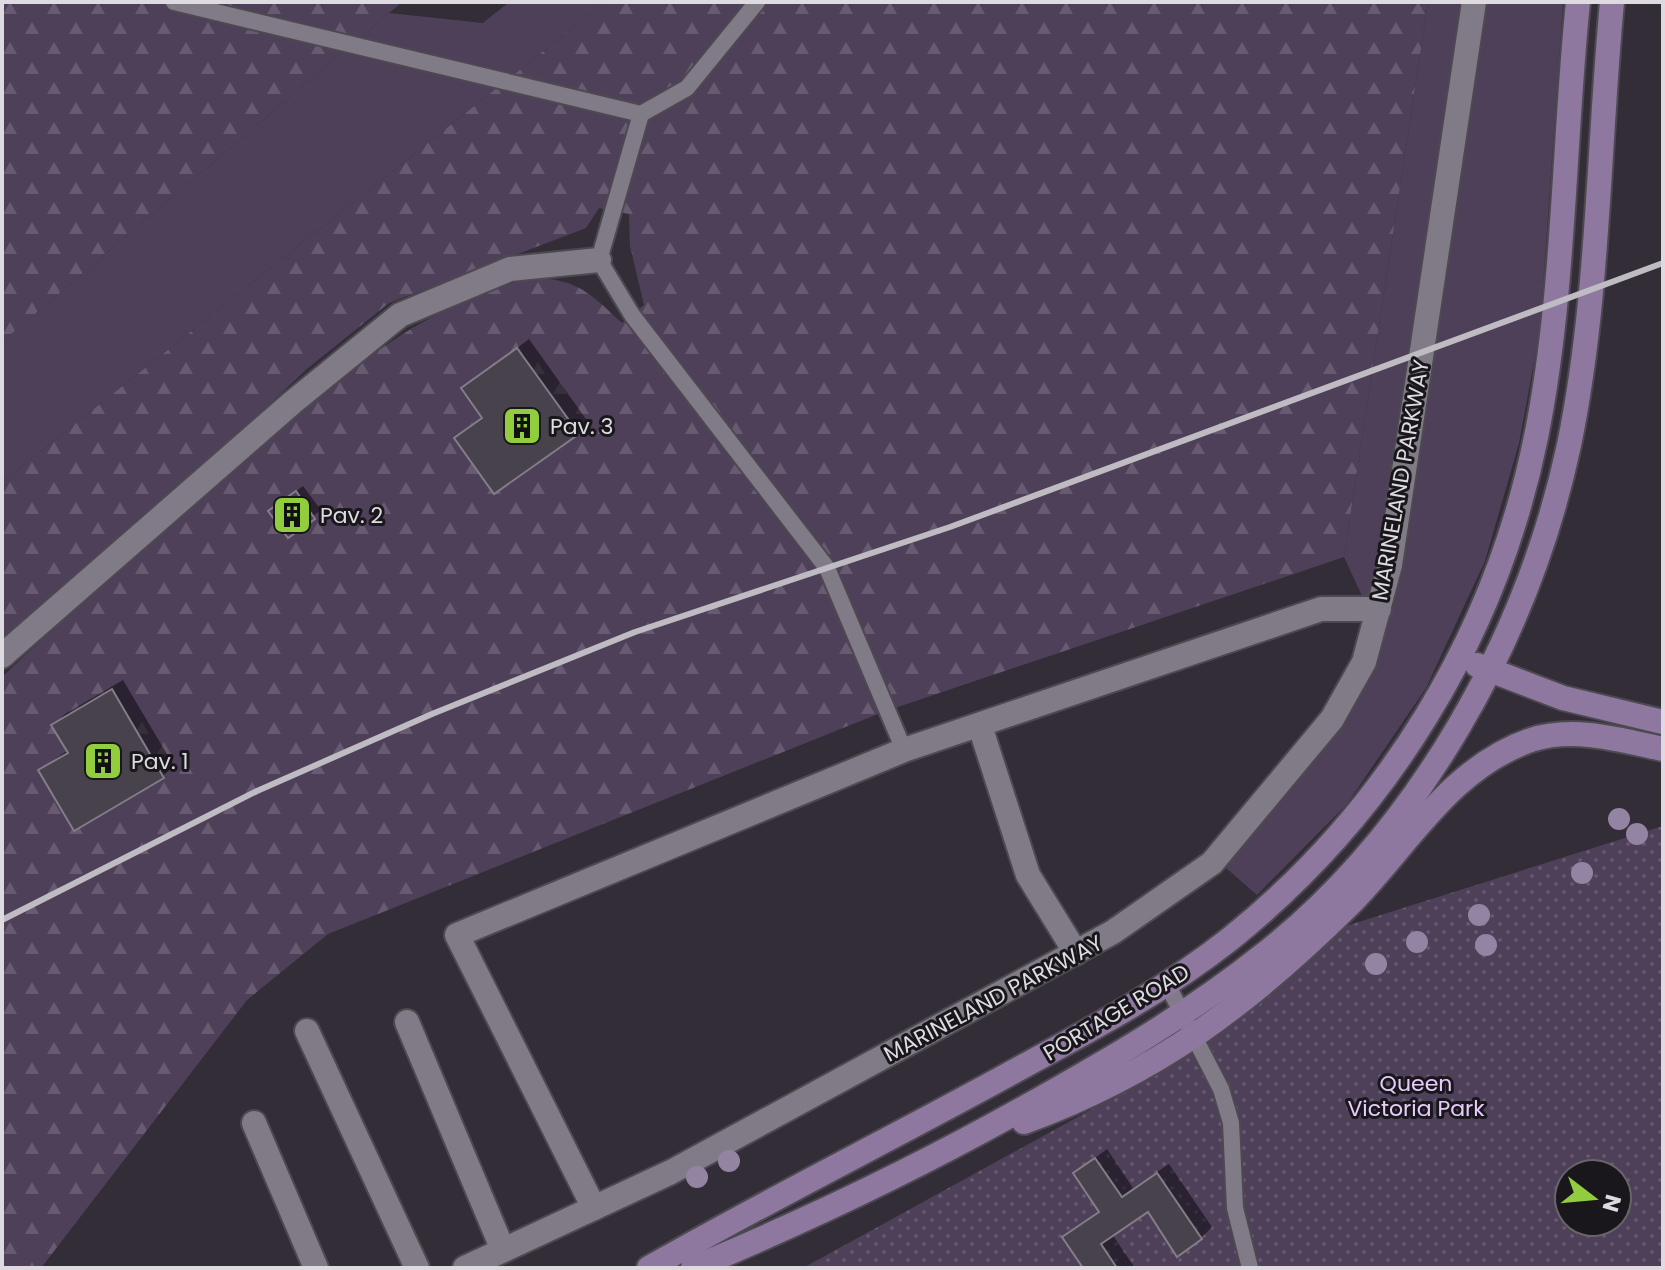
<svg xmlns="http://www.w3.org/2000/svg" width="1665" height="1270" viewBox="0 0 1665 1270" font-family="Poppins,sans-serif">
<defs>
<pattern id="forest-firs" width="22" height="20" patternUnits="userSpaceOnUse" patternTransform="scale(2)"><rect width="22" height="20" fill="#4f405a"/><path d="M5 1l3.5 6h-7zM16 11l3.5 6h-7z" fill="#685b71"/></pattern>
<pattern id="park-dots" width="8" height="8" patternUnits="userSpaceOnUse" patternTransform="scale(2)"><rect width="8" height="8" fill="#4f405a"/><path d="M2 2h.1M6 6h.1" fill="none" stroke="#685b71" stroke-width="1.8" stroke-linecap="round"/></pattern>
</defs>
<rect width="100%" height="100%" fill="#322d37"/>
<g fill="#4f405a">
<path d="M509 2H605L2 482V342L389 13 483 23Z"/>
<path d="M1428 2H1563L1540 330 1519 443 1485 561 1426 688 1347 804 1257 895 1218 861 1382 639 1344 557Z"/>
</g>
<g fill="url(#forest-firs)" fill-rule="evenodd">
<path d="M2 2H402L2 342Z"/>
<path d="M605 2H1428L1344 557 883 712 328 934 247 1000 41 1268H2V677C77 605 155 540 233 472 313 403 391 324 494 290 505 287 517 280 529 279 575 276 591 294 622 323L644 305 630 246 629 214 599 208 586 228 389 303 308 368 188 480 2 638V482ZM517 348 578 434 494 494 454 438 482 418 462 388ZM296 492 315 518 288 538 269 511ZM52 725 164 778 38 770 68 753Z"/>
</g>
<path fill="url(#park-dots)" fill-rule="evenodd" d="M1663 826V1268H803L1134 1086 1255 1006 1343 927ZM1569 1174H1617V1222H1569Z"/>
<g fill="#0007">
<path d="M529 339 588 422 577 433 456 438 483 416 464 388Z"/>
<path d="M303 486 321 510 288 535 278 504Z"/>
<path d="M123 680 174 766 163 776 40 770 68 750 54 725 65 714Z"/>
<path d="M1107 1149 1133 1188 1169 1164 1212 1227 1201 1238 1148 1209 1112 1234 1135 1268H1085L1065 1237 1100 1210 1075 1173Z"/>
</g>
<g fill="#47424c" stroke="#837d88" stroke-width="2">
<path d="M517 348 579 434 494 494 454 438 482 418 461 388Z"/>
<path d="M296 491 315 519 288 538 268 511Z"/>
<path d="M112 689 164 778 74 831 38 770 68 753 51 725Z"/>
<path d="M1095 1158 1122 1197 1157 1173 1202 1239 1177 1257 1148 1212 1101 1244 1117 1268H1083L1062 1237 1099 1212 1073 1173Z"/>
</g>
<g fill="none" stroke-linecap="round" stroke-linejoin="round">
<g stroke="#4d4950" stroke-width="20">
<g id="lane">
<path d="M174 2 641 114"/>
<path d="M757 2 687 88 641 114 599 260 632 315 827 568 904 750"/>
<path d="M1167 984 1221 1089 1231 1123 1235 1208 1250 1268"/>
</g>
</g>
<g stroke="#4d4950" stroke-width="28">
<g id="street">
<path d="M2 656 293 402 400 315 510 269 599 260"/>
<path d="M980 726 1028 875 1076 953"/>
<path d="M407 1022 503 1250"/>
<path d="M307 1031 417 1268"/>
<path d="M254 1123 316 1268"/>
<path d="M594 1208 457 935 904 750 1321 609H1379"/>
<path d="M465 1268 671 1172 1113 932 1212 863 1332 719 1364 662 1390 565 1474 2"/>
</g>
</g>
<g stroke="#4d4950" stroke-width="28">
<g id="secondary">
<path d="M1477 665 1563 698 1663 722"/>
<path d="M1024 1122C1157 1073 1249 1004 1349 905 1407 847 1449 768 1531 740 1574 726 1621 740 1663 749"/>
<path d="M649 1268C768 1200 891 1139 1011 1073 1086 1032 1163 992 1230 939 1388 812 1496 635 1536 437 1565 294 1563 147 1578 2"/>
<path d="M693 1268C806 1221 917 1168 1024 1108 1106 1062 1188 1015 1262 956 1418 834 1528 637 1569 445 1599 300 1598 149 1612 2"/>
</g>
</g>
<use href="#lane" stroke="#807b86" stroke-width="16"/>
<use href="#street" stroke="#807b86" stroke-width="24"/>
<use href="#secondary" stroke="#8e78a0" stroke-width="24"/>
<path stroke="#bfbbc2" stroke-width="6" d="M2 920 257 791 432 714 635 632 950 527 1663 263"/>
</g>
<g fill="#9484a3">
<circle cx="1619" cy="819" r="11"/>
<circle cx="1637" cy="834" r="11"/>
<circle cx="1582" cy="873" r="11"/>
<circle cx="1479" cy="915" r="11"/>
<circle cx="1417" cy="942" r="11"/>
<circle cx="1486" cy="945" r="11"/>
<circle cx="1376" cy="964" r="11"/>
<circle cx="729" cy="1161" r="11"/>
<circle cx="697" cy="1177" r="11"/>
</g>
<defs>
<g id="building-square" transform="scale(2)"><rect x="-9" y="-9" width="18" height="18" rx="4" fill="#92cd3e" stroke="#19171b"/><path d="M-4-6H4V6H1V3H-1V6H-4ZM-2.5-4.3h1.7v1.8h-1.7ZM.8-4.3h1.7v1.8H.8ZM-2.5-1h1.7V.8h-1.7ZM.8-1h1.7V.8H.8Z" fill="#111"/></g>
</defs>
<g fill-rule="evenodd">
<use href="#building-square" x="522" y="426"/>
<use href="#building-square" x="292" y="515"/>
<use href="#building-square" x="103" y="761"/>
</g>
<g text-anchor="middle" stroke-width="6" stroke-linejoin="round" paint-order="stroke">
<g font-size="22" fill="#dddae0" stroke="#19171b" text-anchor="start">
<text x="550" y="434">Pav. 3</text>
<text x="320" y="523">Pav. 2</text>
<text x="131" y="769">Pav. 1</text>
</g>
<g font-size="22" fill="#dddae0" stroke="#19171b">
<text transform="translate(1400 480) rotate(-80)" y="8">MARINELAND PARKWAY</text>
<text transform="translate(993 998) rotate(-28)" y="8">MARINELAND PARKWAY</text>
<text transform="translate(1116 1012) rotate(-31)" y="8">PORTAGE ROAD</text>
</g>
<g font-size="22" fill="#e5ccfb" stroke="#19171b">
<text x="1416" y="1091">Queen<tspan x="1416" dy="25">Victoria Park</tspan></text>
</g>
</g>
<rect width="1665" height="1270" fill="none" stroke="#dddae0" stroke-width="8"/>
<g transform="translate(1593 1198) rotate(106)"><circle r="38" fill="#19171b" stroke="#67656a" stroke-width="2"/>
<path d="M0-6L14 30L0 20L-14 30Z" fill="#92cd3e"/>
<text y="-12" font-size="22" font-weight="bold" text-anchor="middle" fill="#dddae0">N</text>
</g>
</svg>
